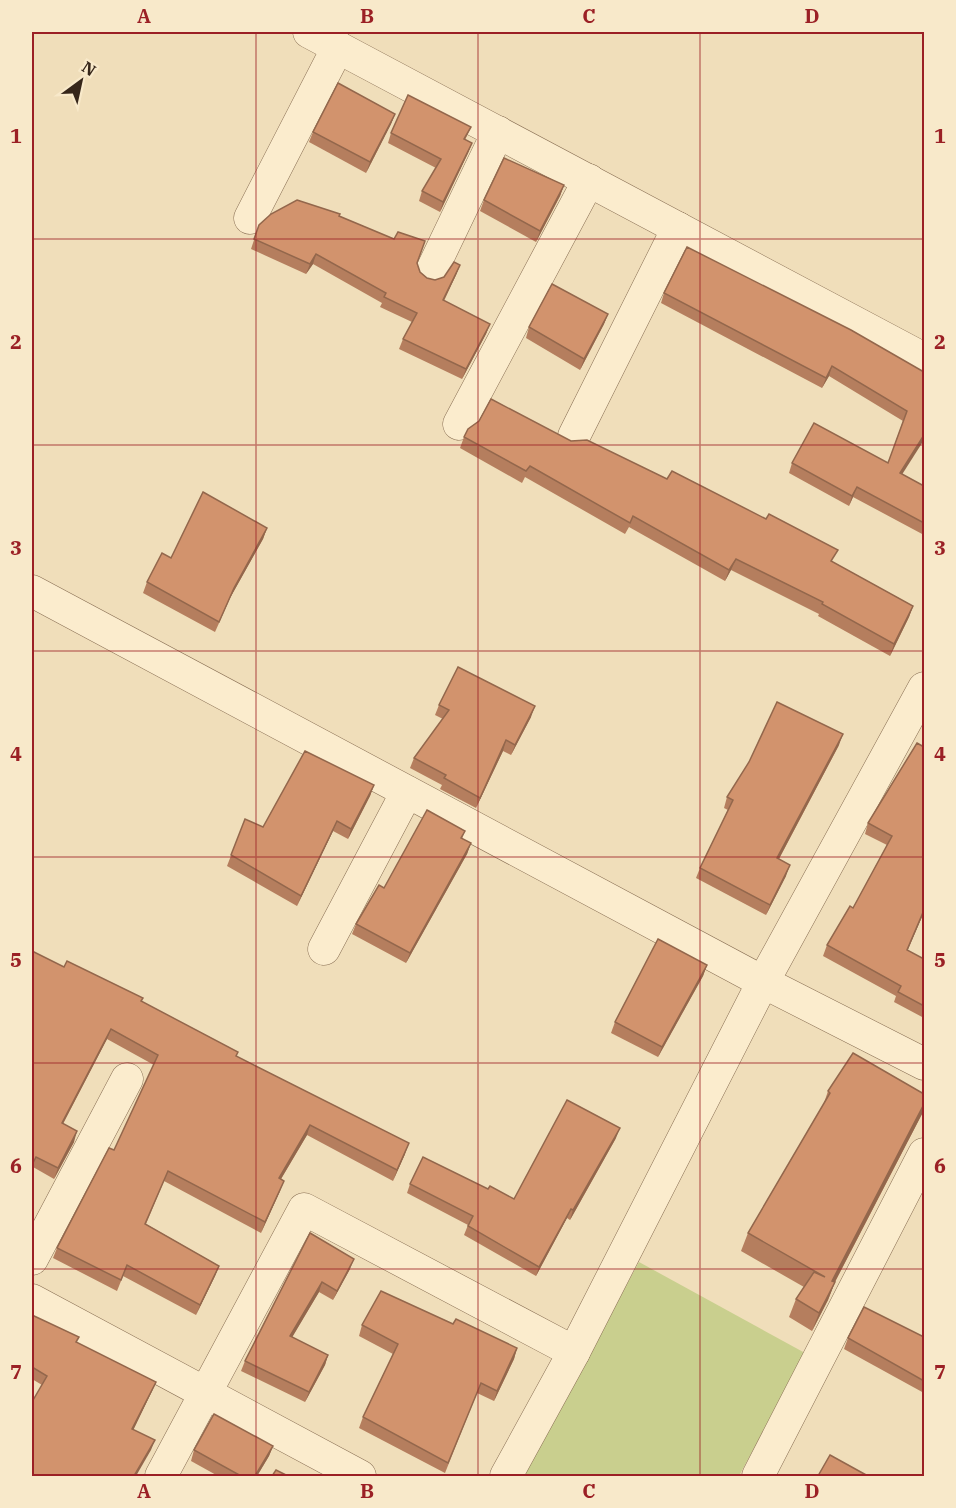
<svg xmlns="http://www.w3.org/2000/svg" width="956" height="1508" viewBox="0 0 956 1508" font-family="'IBM Plex Serif',serif">
<rect width="100%" height="100%" fill="#f0deba"/>
<path fill="#c9cf8e" d="M639 1262 805 1353 739 1476H521Z"/>
<g fill="none" stroke-linecap="round" stroke-linejoin="round">
<g stroke="#886e53" stroke-width="33">
<g id="street">
<path d="M309 32 924 359"/>
<path d="M250 218 338 47"/>
<path d="M431 272 498 132"/>
<path d="M459 424 589 180"/>
<path d="M574 436 678 228"/>
<path d="M32 591 763 982 924 1064"/>
<path d="M324 949 407 792"/>
<path d="M32 1259 127 1079"/>
<path d="M32 1300 360 1476"/>
<path d="M161 1476 304 1209 574 1352"/>
<path d="M506 1476 574 1352 763 982 924 688"/>
<path d="M758 1476 924 1154"/>
</g>
</g>
<use href="#street" stroke="#fbeccd" stroke-width="32"/>
</g>
<g fill="#b57e5e">
<path d="M395 114 391 124 366 173 309 142 313 132Z"/>
<path d="M471 127 465 140 472 143 468 153 440 212 419 201 422 191 436 168 388 143 391 133Z"/>
<path d="M564 185 560 196 536 242 480 211 484 200Z"/>
<path d="M340 216 417 263 420 272 427 278 435 280 444 277 460 265 456 275 444 301 490 324 486 334 462 379 399 349 403 339 412 322 380 307 382 303 313 264 306 274 251 249 259 225Z"/>
<path d="M664 293 924 372 902 474 924 486V535L853 497 849 506 789 473 792 463H888L903 421 829 376 822 388 661 303Z"/>
<path d="M608 314 604 324 580 370 526 338 529 327Z"/>
<path d="M464 437 571 441 833 562 913 606 909 617 890 656 818 616 819 614 731 570 725 581 629 527 625 534 525 477 522 483 460 448Z"/>
<path d="M267 528 263 539 230 598 215 632 143 593 147 582Z"/>
<path d="M439 705 531 717 511 755 503 751 476 808 440 789 442 785 410 768 414 758 443 719 435 715Z"/>
<path d="M917 743 924 912 907 951 924 959V1018L894 1002 896 996 823 956 827 945 853 908 887 845 865 834 868 823Z"/>
<path d="M839 745 779 859 786 876 766 915 696 878 700 868 728 810 724 808 727 797Z"/>
<path d="M374 785 370 796 348 839 333 831 297 906 227 866 245 819 263 827Z"/>
<path d="M465 831 462 839 471 843 467 854 406 963 352 934 356 924 384 888Z"/>
<path d="M707 965 703 976 658 1057 611 1033 615 1022Z"/>
<path d="M64 967 142 1002 405 1154 393 1181 307 1135 281 1179 280 1191 261 1233 164 1181 146 1224 219 1266 215 1276 196 1315 123 1276 117 1291 53 1258 57 1248 114 1150 154 1065 107 1039 63 1124 74 1142 54 1179 33 1167Z"/>
<path d="M828 1091 922 1114 835 1282 828 1300 812 1331 789 1317 796 1299 804 1287 741 1251 748 1233 823 1106Z"/>
<path d="M616 1138 570 1220 567 1218 536 1276 464 1235 468 1225 407 1193 410 1184 488 1189 514 1199Z"/>
<path d="M310 1233 350 1269 333 1300 319 1292 292 1337 328 1355 325 1365 305 1402 241 1371 245 1361Z"/>
<path d="M32 1315 77 1343 156 1382 152 1391 133 1430 151 1450 32 1379Z"/>
<path d="M453 1324 517 1348 514 1359 494 1401 477 1393 445 1473 359 1428 363 1417 393 1354 359 1336 362 1325Z"/>
<path d="M924 1337V1393L844 1349 848 1338Z"/>
<path d="M273 1446 269 1456 257 1476H218L191 1461 194 1450Z"/>
</g>
<g fill="#93674c">
<path d="M395 114 391 124 366 173 370 162Z"/>
<path d="M472 143 468 153 440 212 443 202Z"/>
<path d="M564 185 560 196 536 242 540 231Z"/>
<path d="M316 254 313 264 306 274 310 264Z"/>
<path d="M460 265 456 275 439 310 443 300Z"/>
<path d="M608 314 604 324 580 370 584 359Z"/>
<path d="M490 324 486 334 462 379 466 369Z"/>
<path d="M832 366 829 376 822 388 826 378Z"/>
<path d="M924 435V440L896 484 900 473Z"/>
<path d="M857 487 853 497 849 506 852 496Z"/>
<path d="M267 528 263 539 230 598 215 632 234 588Z"/>
<path d="M736 559 731 570 725 581 729 570Z"/>
<path d="M913 606 909 617 890 656 894 644Z"/>
<path d="M535 706 531 717 511 755 515 745Z"/>
<path d="M843 734 839 745 774 868 777 858Z"/>
<path d="M506 740 503 751 476 808 480 798Z"/>
<path d="M374 785 370 796 348 839 351 829Z"/>
<path d="M337 821 333 831 297 906 301 896Z"/>
<path d="M471 843 467 854 406 963 410 953Z"/>
<path d="M790 865 786 876 766 915 770 905Z"/>
<path d="M924 910V912L903 961 907 950Z"/>
<path d="M707 965 703 976 658 1057 662 1047Z"/>
<path d="M111 1029 107 1039 58 1133 62 1123Z"/>
<path d="M924 1104V1107L922 1114 826 1299 832 1281Z"/>
<path d="M310 1125 307 1135 275 1189 279 1178Z"/>
<path d="M620 1128 616 1138 570 1220 573 1210Z"/>
<path d="M77 1131 74 1142 54 1179 58 1168Z"/>
<path d="M409 1143 405 1154 393 1181 397 1170Z"/>
<path d="M284 1181 280 1191 261 1233 265 1222Z"/>
<path d="M571 1209 567 1218 536 1276 539 1267Z"/>
<path d="M354 1259 350 1269 333 1300 337 1291Z"/>
<path d="M219 1266 215 1276 196 1315 200 1305Z"/>
<path d="M322 1282 319 1292 287 1346 290 1336Z"/>
<path d="M835 1282 828 1300 812 1331 819 1313Z"/>
<path d="M517 1348 514 1359 494 1401 497 1391Z"/>
<path d="M328 1355 325 1365 305 1402 309 1392Z"/>
<path d="M156 1382 152 1391 129 1439 132 1429Z"/>
<path d="M155 1440 151 1450 136 1476H134Z"/>
<path d="M273 1446 269 1456 257 1476H255Z"/>
</g>
<g fill="#d2936d" stroke="#93674c" stroke-width="1.5">
<path d="M338 83 395 114 370 162 313 132Z"/>
<path d="M408 95 471 127 464 139 472 143 443 202 422 191 441 159 391 133Z"/>
<path d="M504 158 564 185 540 231 484 200Z"/>
<path d="M297 200 340 214 339 216 394 239 398 232 425 241 417 263 420 272 427 278 435 280 444 277 454 262 460 265 443 300 490 324 466 369 403 339 417 313 384 297 386 293 316 254 310 264 254 239 259 225 271 214Z"/>
<path d="M687 247 851 330 924 372V435L900 473 924 486V523L857 487 852 496 792 463 814 423 888 463 907 411 832 366 826 378 664 293Z"/>
<path d="M552 284 608 314 584 359 529 327Z"/>
<path d="M491 399 571 441 587 440 667 479 672 471 766 519 769 514 838 550 831 561 913 606 894 644 822 604 823 602 736 559 729 570 633 516 630 523 530 466 526 471 464 437 468 429 479 421Z"/>
<path d="M203 492 267 528 234 588 219 622 147 582 162 553 171 558Z"/>
<path d="M458 667 535 706 515 745 506 740 480 798 444 778 446 775 414 758 449 710 439 705Z"/>
<path d="M777 702 843 734 777 858 790 865 770 905 700 868 733 800 727 797 749 762Z"/>
<path d="M917 743 924 747V910L907 950 924 959V1006L898 992 901 986 827 945 850 906 853 908 892 836 868 823Z"/>
<path d="M305 751 374 785 351 829 337 821 301 896 231 855 245 819 263 827Z"/>
<path d="M427 810 465 831 461 838 471 843 410 953 356 924 379 885 384 888Z"/>
<path d="M658 939 707 965 662 1047 615 1022Z"/>
<path d="M32 951 64 967 67 961 143 998 141 1001 238 1052 236 1056 409 1143 397 1170 310 1125 279 1178 284 1181 265 1222 168 1171 145 1224 219 1266 200 1305 127 1265 121 1280 57 1248 109 1148 114 1150 158 1055 111 1029 62 1123 77 1131 58 1168 36 1157 32 1165Z"/>
<path d="M853 1053 924 1094V1104L832 1281 835 1282 819 1313 796 1299 814 1272 825 1277 748 1233 830 1093 828 1091Z"/>
<path d="M567 1100 620 1128 573 1210 571 1209 539 1267 468 1226 473 1216 410 1184 423 1157 488 1189 490 1186 514 1199Z"/>
<path d="M310 1233 354 1259 337 1291 322 1282 290 1336 328 1355 309 1392 245 1361Z"/>
<path d="M381 1291 453 1324 456 1319 517 1348 497 1391 481 1383 448 1463 363 1417 398 1344 362 1325Z"/>
<path d="M864 1307 924 1337V1381L848 1338Z"/>
<path d="M32 1315 79 1337 76 1342 156 1382 132 1429 155 1440 134 1476H32V1402L47 1376 32 1367Z"/>
<path d="M214 1414 273 1446 255 1476H241L194 1450Z"/>
<path d="M830 1455 868 1476H818Z"/>
<path d="M276 1470 288 1476H272Z"/>
</g>
<path fill="none" stroke="#9b2025" stroke-width="1.5" stroke-opacity="0.55" d="M256 32V1476M478 32V1476M700 32V1476M32 239H924M32 445H924M32 651H924M32 857H924M32 1063H924M32 1269H924"/>
<rect width="956" height="1508" fill="none" stroke="#f8e9ca" stroke-width="66"/>
<g transform="translate(81 81) rotate(33)" stroke="#f8e9ca" stroke-width="4.5" paint-order="stroke">
<path d="M0-4.5L10 22L0 15L-10 22Z" fill="#36261a"/>
<text y="-9" font-size="16" font-weight="bold" text-anchor="middle" fill="#36261a">N</text>
</g>
<rect x="33" y="33" width="890" height="1442" fill="none" stroke="#9b2025" stroke-width="2"/>
<g font-size="20" text-anchor="middle" font-weight="bold" fill="#9b2025">
<text x="144" y="23">A</text>
<text x="367" y="23">B</text>
<text x="589" y="23">C</text>
<text x="812" y="23">D</text>
<text x="16" y="143">1</text>
<text x="940" y="143">1</text>
<text x="16" y="349">2</text>
<text x="940" y="349">2</text>
<text x="16" y="555">3</text>
<text x="940" y="555">3</text>
<text x="16" y="761">4</text>
<text x="940" y="761">4</text>
<text x="16" y="967">5</text>
<text x="940" y="967">5</text>
<text x="16" y="1173">6</text>
<text x="940" y="1173">6</text>
<text x="16" y="1379">7</text>
<text x="940" y="1379">7</text>
<text x="144" y="1498">A</text>
<text x="367" y="1498">B</text>
<text x="589" y="1498">C</text>
<text x="812" y="1498">D</text>
</g>
</svg>
